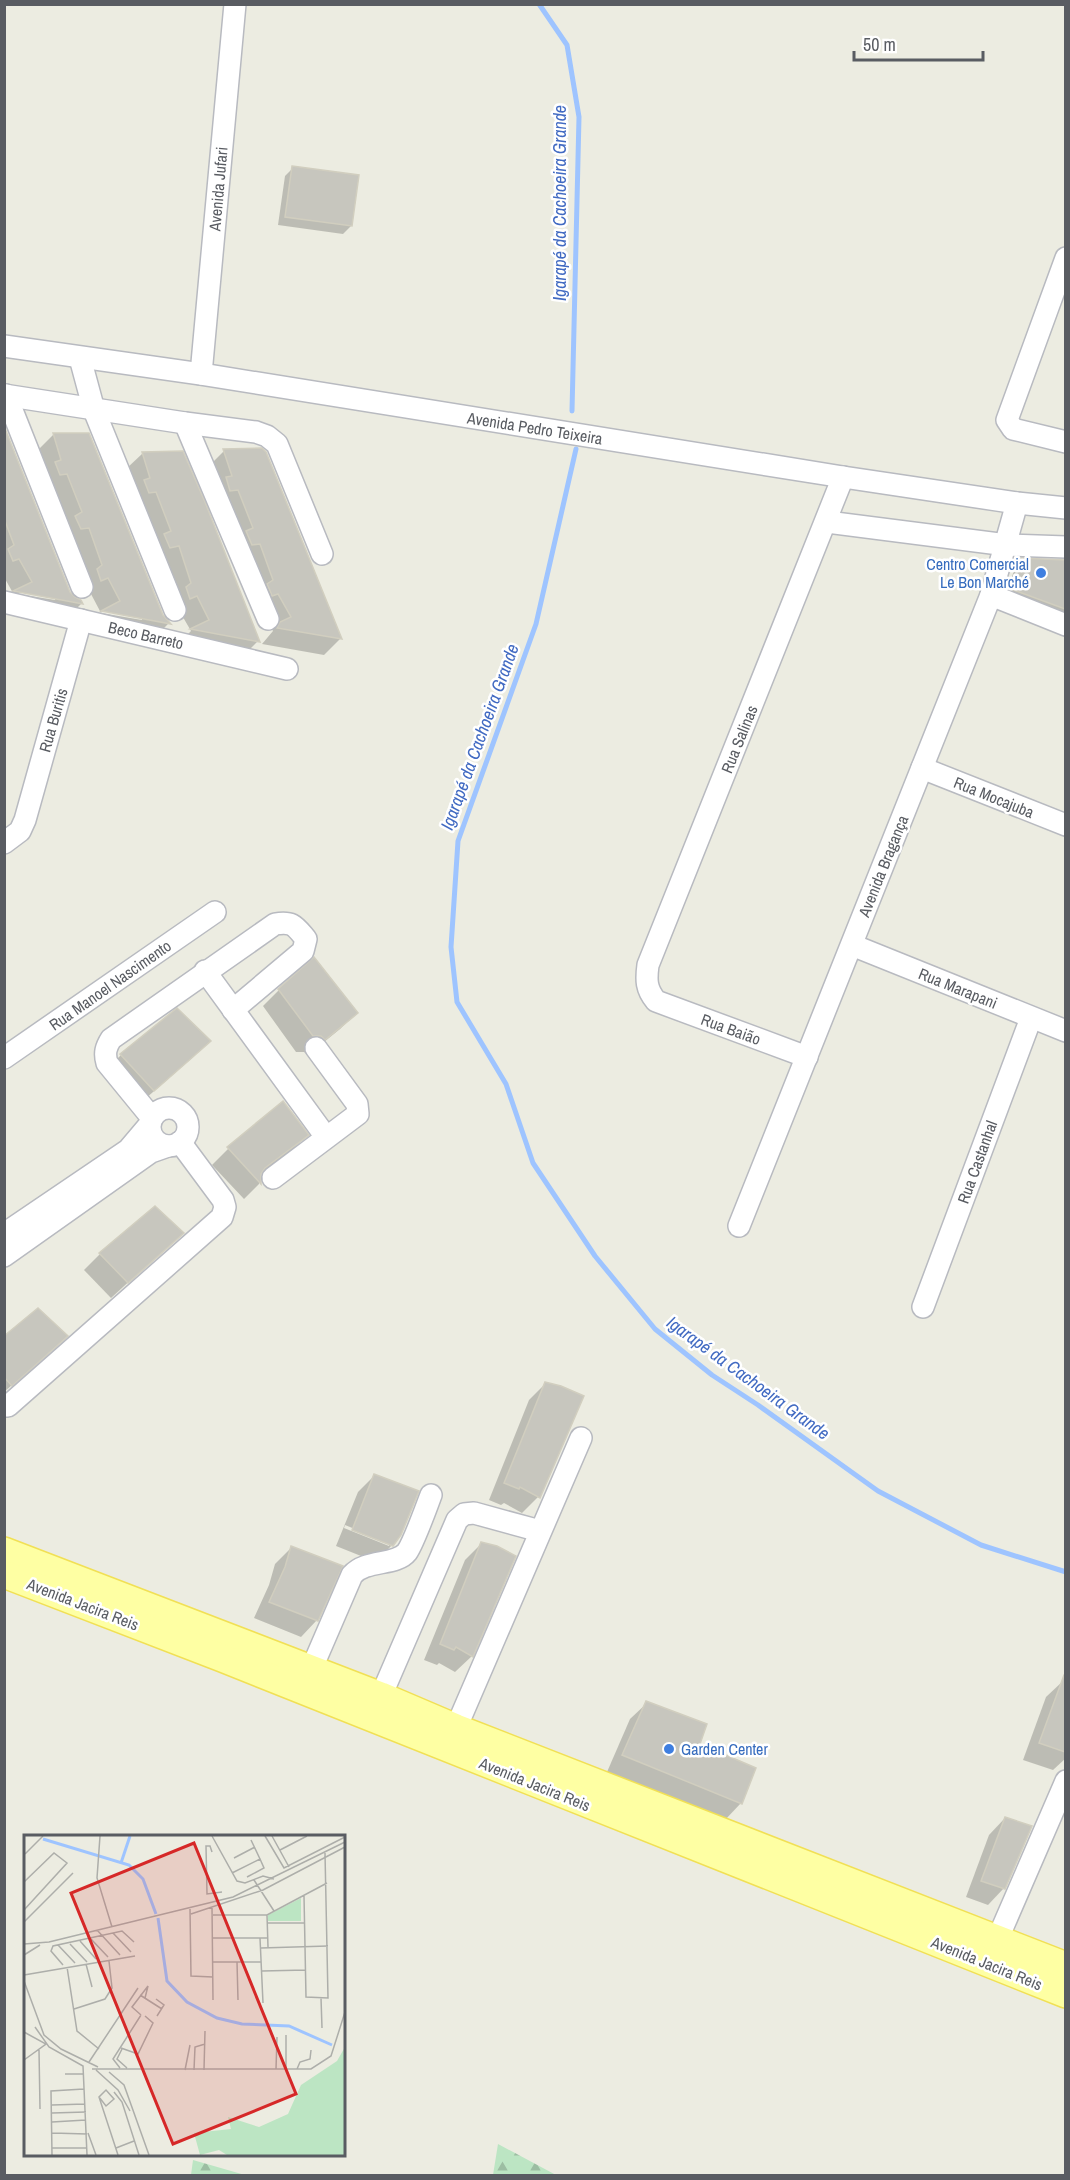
<svg xmlns="http://www.w3.org/2000/svg" width="1070" height="2180" viewBox="0 0 1070 2180" font-family="'Archivo Narrow',sans-serif">
<defs>
<pattern id="forest-firs" width="22" height="20" patternUnits="userSpaceOnUse" patternTransform="scale(1.5)"><rect width="22" height="20" fill="#bce5c3"/><path d="M5 1l3.5 6h-7zM16 11l3.5 6h-7z" fill="#9cbda2"/></pattern>
</defs>
<rect width="100%" height="100%" fill="#ecece1"/>
<g fill="url(#forest-firs)">
<path d="M498 2144 556 2175H493Z"/>
<path d="M193 2160 245 2175H191Z"/>
</g>
<g fill="#0003" fill-rule="evenodd">
<path d="M293 168 351 226 343 234 278 225 285 176Z"/>
<path d="M4 430 69 592 81 604 65 620 4 602 13 593 4 577ZM21 591 56 597 55 600 18 594Z"/>
<path d="M88 434 162 616 169 623 153 639 86 628 101 613 142 620V617L102 610 101 613 91 594 85 596 37 451 53 435Z"/>
<path d="M224 451 340 639 324 655 262 644 273 631 262 609 208 467Z"/>
<path d="M143 453 258 641 242 657 176 646 191 631 180 612 126 469Z"/>
<path d="M1021 560 1066 561V616L1006 594 1016 565Z"/>
<path d="M279 990 356 1013 340 1029 308 1055 304 1052H296L263 1006Z"/>
<path d="M121 1055 193 1057 137 1106 105 1071Z"/>
<path d="M283 1103 307 1135 291 1151 260 1175 259 1184 244 1199 212 1165 228 1149Z"/>
<path d="M182 1233 111 1298 84 1270 100 1254Z"/>
<path d="M4 1338 50 1352 4 1392Z"/>
<path d="M546 1383 538 1497 522 1513 504 1503 501 1505 489 1500 529 1400Z"/>
<path d="M374 1476 392 1545 376 1562 336 1546 358 1492ZM345 1525 389 1543V1546L344 1528Z"/>
<path d="M481 1544 472 1656 455 1672 439 1663 437 1665 424 1660 465 1560Z"/>
<path d="M292 1547 317 1620 301 1637 254 1618 269 1585 275 1564Z"/>
<path d="M1063 1681 1066 1682V1758L1053 1770 1023 1760 1046 1697Z"/>
<path d="M647 1703 698 1744 741 1803 725 1820 607 1772 630 1719Z"/>
<path d="M1005 1818 1004 1888 988 1905 966 1897 989 1835Z"/>
</g>
<g fill="none" stroke-linecap="round" stroke-linejoin="round">
<g stroke="#9ec4ff" stroke-width="5">
<path d="M539 4 567 45 579 117 572 411"/>
<path d="M576 449 536 624 458 841 451 947 457 1002 506 1084 533 1163 595 1256 655 1329 712 1375 758 1405 878 1491 981 1545 1066 1572"/>
</g>
</g>
<g fill="#c7c6be" stroke="#d1cebf" stroke-width="1.5">
<path d="M292 166 359 175 352 226 285 217Z"/>
<path d="M4 426 70 592 75 597 81 600 83 604 13 591 32 582 19 559 13 561 8 549 14 545 4 518Z"/>
<path d="M53 433H89L163 615 171 624 101 611 120 601 108 578 101 581 97 569 102 565 89 528 81 529 75 516 82 512 67 474 60 475 55 462 61 460Z"/>
<path d="M262 448 266 452 342 639 277 628 280 622 291 617 278 594 272 596 271 593 267 584 273 580 260 544 252 545 246 531 253 528 238 490 230 491 226 477 232 476 223 449Z"/>
<path d="M183 451 205 502 260 642 190 629 209 620 197 596 190 599 186 587 191 583 179 546 170 548 164 534 171 531 156 492 149 493 144 480 150 478 142 452Z"/>
<path d="M1020 558 1065 560V609L1011 589Z"/>
<path d="M314 957 358 1013 325 1040 321 1036H313L278 989Z"/>
<path d="M177 1008 211 1041 154 1091 120 1054Z"/>
<path d="M283 1101 309 1135 265 1168 261 1174V1184L227 1147Z"/>
<path d="M155 1206 184 1233 128 1283 99 1253Z"/>
<path d="M38 1308 68 1336 12 1386 4 1377V1336Z"/>
<path d="M545 1382 561 1386 584 1396 540 1498 520 1487 519 1489 504 1483Z"/>
<path d="M374 1474 419 1491 401 1535 393 1546 352 1530Z"/>
<path d="M481 1542 497 1546 516 1556 473 1657 456 1647 454 1650 440 1644Z"/>
<path d="M291 1546 343 1566 318 1621 269 1602 285 1567Z"/>
<path d="M1064 1675H1065V1752L1039 1743Z"/>
<path d="M646 1701 707 1724 700 1744 756 1768 742 1804 622 1755Z"/>
<path d="M1005 1817 1032 1826 1005 1889 981 1881Z"/>
</g>
<g fill="none" stroke-linecap="round" stroke-linejoin="round">
<g stroke="#b8bac0" stroke-width="24">
<g id="minor">
<path d="M1066 258 1007 420 1013 429 1066 442"/>
<path d="M4 346 201 374 843 477 1017 503 1066 508"/>
<path d="M80 358 94 410 175 610"/>
<path d="M201 374 235 4"/>
<path d="M4 395 185 423 256 432 267 436 277 444 322 554"/>
<path d="M6 395 82 587"/>
<path d="M185 423 268 619"/>
<path d="M827 522 1007 545 1066 547"/>
<path d="M991 595 1066 625"/>
<path d="M4 602 287 669"/>
<path d="M922 768 1066 825"/>
<path d="M4 843 20 831 25 820 81 620"/>
<path d="M852 945 1066 1031"/>
<path d="M205 971 326 1137"/>
<path d="M807 1057 656 1001C646 989 646 980 648 965L843 477"/>
<path d="M4 1058 215 912"/>
<circle cx="169" cy="1127" r="19"/>
<path d="M152 1118 107 1063C104 1053 106 1047 111 1039L275 924C293 921 295 926 306 939L303 951 233 1010"/>
<path d="M273 1178 358 1114 357 1104 316 1048"/>
<path d="M739 1226 991 595 1017 503"/>
<path d="M4 1234 128 1150 150 1124"/>
<path d="M4 1256 151 1152 168 1146"/>
<path d="M923 1307 1031 1018"/>
<path d="M4 1406H8L222 1217 225 1207 223 1200 180 1142"/>
<path d="M311 1670 352 1575C366 1559 396 1566 407 1552 414 1542 426 1508 431 1495"/>
<path d="M381 1696 457 1520 464 1514 474 1513 540 1531"/>
<path d="M456 1728 581 1438"/>
<path d="M998 1938 1066 1781"/>
</g>
</g>
<g stroke="#f1e055" stroke-width="30">
<g id="major">
<path d="M4 1551 381 1696 456 1728 1066 1966"/>
<path d="M4 1574 222 1658 1066 1994"/>
</g>
</g>
<use href="#minor" stroke="#fff" stroke-width="21"/>
<use href="#major" stroke="#feffa3" stroke-width="27"/>
</g>
<g fill="#3f7fe0" stroke="#fff" stroke-width="2">
<circle cx="1041" cy="573" r="6"/>
<circle cx="669" cy="1749" r="6"/>
</g>
<g text-anchor="middle" stroke-width="5" stroke-linejoin="round" paint-order="stroke">
<g font-size="16" fill="#595c62" stroke="#fff">
<text transform="translate(218 189) rotate(-85)" y="6">Avenida Jufari</text>
<text transform="translate(535 428) rotate(9)" y="6">Avenida Pedro Teixeira</text>
<text transform="translate(146 635) rotate(13)" y="6">Beco Barreto</text>
<text transform="translate(53 720) rotate(-74)" y="6">Rua Buritis</text>
<text transform="translate(739 739) rotate(-68)" y="6">Rua Salinas</text>
<text transform="translate(994 797) rotate(22)" y="6">Rua Mocajuba</text>
<text transform="translate(883 866) rotate(-68)" y="6">Avenida Bragança</text>
<text transform="translate(110 985) rotate(-35)" y="6">Rua Manoel Nascimento</text>
<text transform="translate(958 988) rotate(22)" y="6">Rua Marapani</text>
<text transform="translate(731 1029) rotate(20)" y="6">Rua Baião</text>
<text transform="translate(977 1162) rotate(-70)" y="6">Rua Castanhal</text>
<text transform="translate(83 1604) rotate(21)" y="6">Avenida Jacira Reis</text>
<text transform="translate(535 1784) rotate(22)" y="6">Avenida Jacira Reis</text>
<text transform="translate(987 1963) rotate(22)" y="6">Avenida Jacira Reis</text>
</g>
<g font-size="16" fill="#366cbe" stroke="#fff" text-anchor="end">
<text x="1029" y="570">Centro Comercial<tspan x="1029" dy="18">Le Bon Marché</tspan></text>
<text x="681" y="1755" text-anchor="start">Garden Center</text>
</g>
<g font-size="18" font-style="italic" fill="#416ac2" stroke="#fff">
<text transform="translate(560 203) rotate(-90)" y="6">Igarapé da Cachoeira Grande</text>
<text transform="translate(480 737) rotate(-70)" y="6">Igarapé da Cachoeira Grande</text>
<text transform="translate(748 1378) rotate(36)" y="6">Igarapé da Cachoeira Grande</text>
</g>
</g>
<g transform="translate(24 1835)">
<rect width="321" height="321" fill="#ecece1"/>
<path d="M321 212V320H203L195 315 176 320 170 298 207 294 204 282 235 292 264 279 277 250 313 226Z" fill="#bce5c3"/>
<path d="M277 63V86H244V80Z" fill="#bce5c3"/>
<path fill="none" stroke="#9ec4ff" stroke-width="3" d="M19 4 105 30 119 44 132 79M97 28 106 1M134 83 143 146 163 167 193 183 218 189 265 191 308 210"/>
<path fill="none" stroke="#adaeaa" stroke-width="1.5" d="M76 1 73 43 88 92M188 1 213 46 221 48 239 41 250 44M241 1 260 33 321 2M248 1 265 32M227 5 236 24M256 15 283 1M188 17 186 11H182L183 59 198 57M1 19 19 1M210 23 231 12M208 38 236 24 240 33 223 42M230 45 250 76M0 47 30 18 43 28 0 75M280 61 282 162 304 163 301 18M188 72 189 165M166 74 167 141 189 142M167 79 239 55 321 12M189 80H243L303 48M243 80 244 112M0 87 49 38M243 88H281M73 95 96 120M89 98 107 117M189 103H243M236 103 239 168M67 104 84 122M56 106 72 124M0 109 25 107 209 62 321 7M46 109 63 127M34 110 51 128M237 113 304 111M0 120 16 110M189 127H237M213 127 214 165M62 129 68 152M39 130 27 116 29 111 98 96 110 107M43 132 53 196 75 214M238 136 282 135M0 140 111 121M0 146 20 200 37 214 74 232M116 160 138 174M297 163 298 193M132 164 140 170 133 181M50 174 81 164 88 153 85 126M117 180 108 172 124 151 121 163M11 192 25 212 59 231 63 320M0 197 22 209 0 225M97 213 114 219 129 188 121 181M98 214 93 224 103 233M15 215 16 274M65 227 114 153M96 233 89 224 117 180M68 234H287L307 221 321 177M252 234 253 202M262 234V200M273 234 276 227 286 224 287 215M72 235 94 255 106 276M161 235 166 210M170 235 171 212 181 209M180 235 181 196M85 237 100 250 125 320M41 239H59M90 257 98 267 115 320M75 262 82 271 90 264 82 255 75 262 94 320M28 270 61 269M28 278 62 277M28 287 62 285M28 298 63 299M64 298 72 320M28 313H63M92 313 110 306M28 320 27 256 60 254"/>
<path fill="#d62828" fill-opacity="0.15" stroke="#d62828" stroke-width="3" d="M170 8 272 259 149 309 47 58Z"/>
<rect width="321" height="321" fill="none" stroke="#595c62" stroke-width="3"/>
</g>
<rect width="1070" height="2180" fill="none" stroke="#595c62" stroke-width="12"/>
<path d="M854 51v9h129v-9" fill="none" stroke="#595c62" stroke-width="3"/>
<text x="863" y="51" font-size="18" fill="#595c62" stroke="#ffffff" stroke-width="4.5" paint-order="stroke">50 m</text>
</svg>
